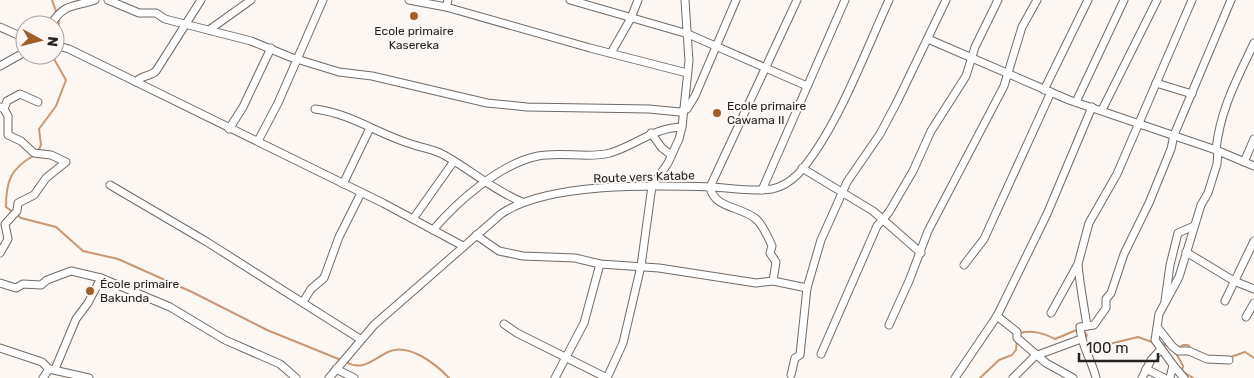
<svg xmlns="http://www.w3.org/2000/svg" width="1254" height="378" viewBox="0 0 1254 378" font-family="Rubik,sans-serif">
<rect width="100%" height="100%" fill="#fdf7f3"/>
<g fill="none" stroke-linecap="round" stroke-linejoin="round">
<g stroke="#ca9773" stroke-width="2">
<path d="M52 0 57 14"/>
<path d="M58 43 59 18"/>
<path d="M38 151 41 145 39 129 56 106 66 80 54 59 57 48"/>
<path d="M33 156C10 169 6 182 6 207L21 218 56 227 83 251 118 259 192 292 267 330 341 360"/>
<path d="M1083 330 1087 335 1085 341 1093 348 1138 337 1155 343"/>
<path d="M1020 333C1033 330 1043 333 1055 339L1079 329"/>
<path d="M1160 342 1169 347"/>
<path d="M1178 348 1183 345H1188L1191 349 1206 355"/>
<path d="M1176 353 1183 366 1182 371 1193 378"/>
<path d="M1228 358 1245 352 1254 358"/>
<path d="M346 362C363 372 373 359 388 352 408 342 436 364 449 378"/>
<path d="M980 378 999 360 1012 355 1016 350 1017 340"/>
</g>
<g stroke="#706b67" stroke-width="9">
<g id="minor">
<path d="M108 0 139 13H156L165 19 251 41 290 57 339 72 372 76 487 103 527 107 649 109 680 112 687 109 695 96 736 0"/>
<path d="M409 0 446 7 590 48 687 73"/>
<path d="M570 0 688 34 807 86"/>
<path d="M446 7 448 0"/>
<path d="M51 25C63 3 75 7 95 0"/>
<path d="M0 27 20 36 25 44"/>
<path d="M209 30 251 0"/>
<path d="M928 39 1069 100 1216 150 1254 166"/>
<path d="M55 45 69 49 383 203 463 246"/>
<path d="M611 53 631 18 638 0"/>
<path d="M0 66 25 52"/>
<path d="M136 82C141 75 150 77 156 71L201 0"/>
<path d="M1156 83 1192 94"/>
<path d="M1044 90 1088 0"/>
<path d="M1076 102 1124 0"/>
<path d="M0 107 4 109 8 116V135L21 141 34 153 51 155 66 162 46 178 34 195 18 203 17 211 5 224 8 239 0 253"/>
<path d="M4 109 7 101 20 94 38 102"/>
<path d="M315 109C352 114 376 133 411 144 422 148 434 149 444 155 471 170 493 190 522 202"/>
<path d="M1102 110 1157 0"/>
<path d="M229 129 243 107 271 48"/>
<path d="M651 133 662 148 671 155"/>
<path d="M258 141 278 103 323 0"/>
<path d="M1216 150C1220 110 1237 79 1254 43"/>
<path d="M1244 162 1254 139"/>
<path d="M802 168 873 211 921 253"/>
<path d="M343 184 370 128"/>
<path d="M110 185 207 242 360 339"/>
<path d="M762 190 845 0"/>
<path d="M413 219 454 161"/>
<path d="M433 230C457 202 499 164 538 156 561 151 587 159 610 153 637 145 652 128 682 127"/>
<path d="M476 235 499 251 523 256 575 258 600 264 659 268 756 283 773 281 807 288"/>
<path d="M1186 252 1234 281 1254 289"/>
<path d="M964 265 984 239 1051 92"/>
<path d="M1078 265C1080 286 1084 306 1087 326"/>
<path d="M773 281 776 262 770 253 772 246C768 237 763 225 756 219 741 206 714 209 710 187L797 0"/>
<path d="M0 283 16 288 23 284 41 285 47 280 71 271 101 278 170 307 225 340 280 364 296 378"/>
<path d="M1165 301 1170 265 1178 233 1194 226"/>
<path d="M1225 301 1254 241"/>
<path d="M303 302 311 289 324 278 339 237 361 193"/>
<path d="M1051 313 1078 264 1089 223 1117 174 1192 0"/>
<path d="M997 316 1017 332V338L1046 363 1073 378"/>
<path d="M1246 317 1254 303"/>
<path d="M504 324 517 333 607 378 623 343 641 266 652 186 668 163 679 139 682 127 689 61 685 0"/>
<path d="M889 325 909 281 928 231 1004 86 1022 27 1037 0"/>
<path d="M1158 328 1172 346 1178 351H1189L1207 359 1229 360"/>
<path d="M0 348 42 362 49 369 89 378"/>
<path d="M821 354 877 226 889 212 913 171 931 131 966 76 975 47 998 0"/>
<path d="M1173 365 1184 378"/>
<path d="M55 369 76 319 88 303 101 278"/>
<path d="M336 369 354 378"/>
<path d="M1146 369 1164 378"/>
<path d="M791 375 795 358 800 355 807 288 821 240 847 182 880 134 897 102 946 0"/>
<path d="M43 378 49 369"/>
<path d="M329 378 374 325 501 214C547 182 655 185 712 187 731 188 753 192 772 189 782 187 791 181 798 174 836 132 865 52 889 0"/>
<path d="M555 378 584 323 600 264"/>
<path d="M955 378 997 316 1047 214 1092 107"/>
<path d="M1013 378 1035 356 1081 339"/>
<path d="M1096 378C1092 360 1081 346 1080 327L1094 325 1106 308V299L1111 293 1124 254 1149 203 1171 149 1174 135 1231 0"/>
<path d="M1142 378 1151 360 1161 349"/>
<path d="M1170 378 1173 365 1155 340 1159 314 1179 277 1201 205 1208 193 1217 164 1218 151"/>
</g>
</g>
<use href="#minor" stroke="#fff" stroke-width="7"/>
</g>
<g fill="#a05f29" stroke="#fdf7f3" stroke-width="2">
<circle cx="414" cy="16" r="5"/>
<circle cx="717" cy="113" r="5"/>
<circle cx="90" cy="291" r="5"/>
</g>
<g text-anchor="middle" stroke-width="4" stroke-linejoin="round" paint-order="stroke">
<g font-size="12" fill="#252322" stroke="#fdf7f3" text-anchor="start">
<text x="414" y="35" text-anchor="middle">Ecole primaire<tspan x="414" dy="14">Kasereka</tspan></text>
<text x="727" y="110">Ecole primaire<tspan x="727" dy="14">Cawama II</tspan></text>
<text x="100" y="288">École primaire<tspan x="100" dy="14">Bakunda</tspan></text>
</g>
<g font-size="12" fill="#252322" stroke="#fdf7f3">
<text transform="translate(644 177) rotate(-2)" y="4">Route vers Katabe</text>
</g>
</g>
<g transform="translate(40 40) rotate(97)"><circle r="24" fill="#fdf7f3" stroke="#a7a29f"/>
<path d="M0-4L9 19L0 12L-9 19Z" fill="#a05f29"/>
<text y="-8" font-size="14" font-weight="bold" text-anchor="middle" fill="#252322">N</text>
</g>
<path d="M1079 353v8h79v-8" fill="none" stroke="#252322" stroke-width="2.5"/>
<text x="1086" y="353" font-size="15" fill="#252322" stroke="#fdf7f3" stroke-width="4" paint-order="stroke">100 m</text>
</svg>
